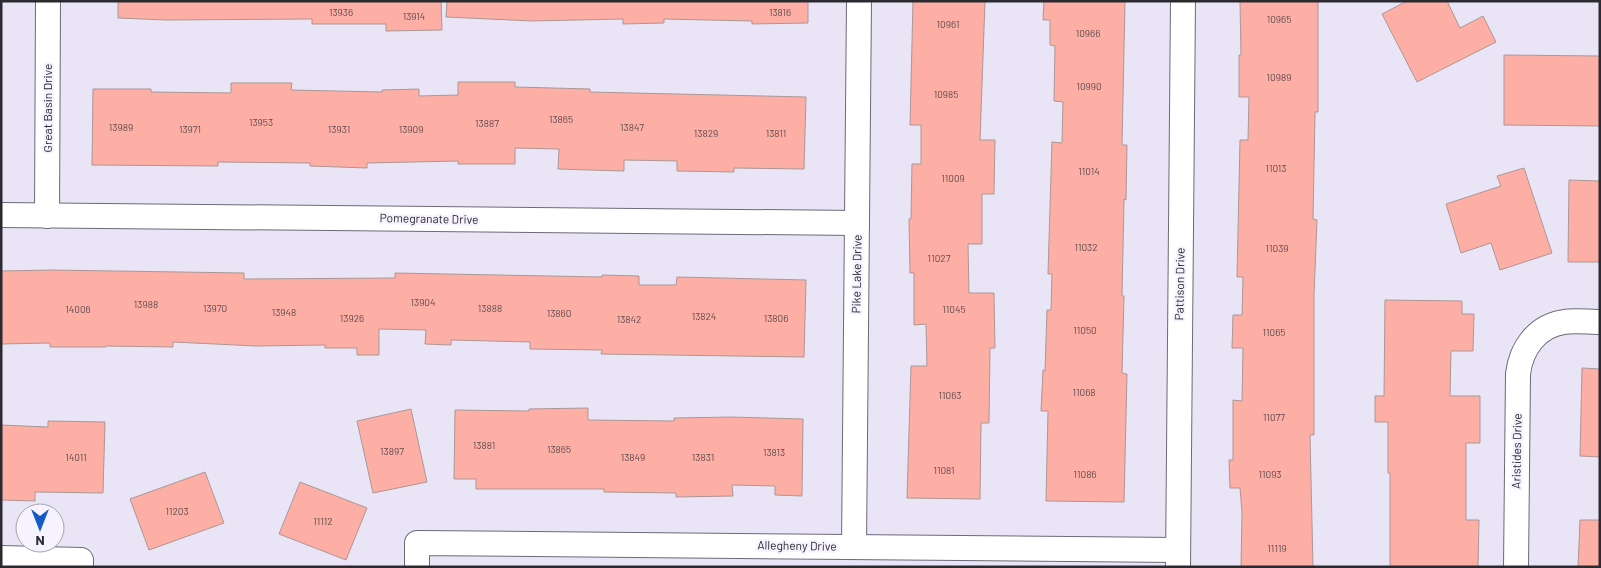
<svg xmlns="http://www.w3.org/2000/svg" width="1601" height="568" viewBox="0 0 1601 568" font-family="Barlow,sans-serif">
<rect width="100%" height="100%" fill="#eae5f6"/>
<g fill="#fdaea5" stroke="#ab9795">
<path d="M118 1H441L442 30 386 31V24H312V19L166 20 118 18Z"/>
<path d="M447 1H808V23L752 24V21L664 19V23L623 24V19L532 21 446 17Z"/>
<path d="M913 1H985L980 140H995L994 194H982V244H968L969 293H994L995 348H990L989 423H981L980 499 907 498 911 366H927L926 324 914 325V273H910L909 219H911L912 164H921V125H910Z"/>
<path d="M1044 1H1125L1122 145H1127L1126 200 1124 199 1122 296H1124L1122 373 1127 374 1124 502 1046 501 1048 411H1041L1043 370 1045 371 1047 310H1051L1052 274H1048L1052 142 1062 143 1063 102 1054 101 1055 46 1050 45V20H1043Z"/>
<path d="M1240 1H1318V112H1315L1313 219 1317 220 1314 295V435H1310L1313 567H1241L1242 512 1240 488H1230L1229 460H1233V400L1242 401 1243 348H1232L1233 315H1242L1243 277H1237L1240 140H1248L1249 97H1239V55H1241Z"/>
<path d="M1407 1H1447L1460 28 1483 16 1496 42 1417 82 1382 14Z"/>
<path d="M1504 55 1600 56V126L1504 125Z"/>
<path d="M458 82H515V87L590 89V92L806 97 804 169 734 168V172L677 171V161L624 160V171L558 169 559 149 515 148V164H458V161L367 163V168L310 166V163L218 162V166L92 165 93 89H151V92L231 93V83H292L291 90 382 92V90L419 89V96L458 95Z"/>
<path d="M1524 168 1552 253 1500 270 1491 243 1461 253 1446 204 1501 186 1497 176Z"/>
<path d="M1569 180 1600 181V262H1568Z"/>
<path d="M51 270 244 273V279L395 278V273L602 277V275L639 276V285H676L677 277 806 280 804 357 601 354 602 350 530 349V342L451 340V345L425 344 426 330 379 329V355H357V348H325V345L256 346 173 342V347L106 346V347H50V343L1 344V271Z"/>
<path d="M1385 300 1462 301V314H1474L1473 351H1451L1450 396H1480V443H1466V520H1479L1478 567H1390V473H1388V422H1375V396H1384Z"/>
<path d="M1582 368 1600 369V457L1580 456Z"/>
<path d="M588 408V420L674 421V418L731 417 803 419 802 496 775 495V486L732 485 733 496 676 497V493L604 492V489H476V479H454L455 410 529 411V409Z"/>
<path d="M411 409 427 482 373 493 357 421Z"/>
<path d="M48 421 105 422 103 493 35 492V501L1 500V425L48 427Z"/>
<path d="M205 472 224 523 149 550 130 499Z"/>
<path d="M300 482 367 508 346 560 279 534Z"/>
<path d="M1580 520H1600V567H1578Z"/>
</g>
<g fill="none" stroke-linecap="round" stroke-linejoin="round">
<g stroke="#6d6978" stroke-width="26">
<g id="minor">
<path d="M1 215 857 223"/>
<path d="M47 216 48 1"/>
<path d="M854 547 859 1"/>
<path d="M1 558 81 560V567"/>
<path d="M417 567V543L1178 550"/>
<path d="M1178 567 1183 1"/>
<path d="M1516 567 1518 374C1521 348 1537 326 1564 322 1575 320 1588 322 1600 322"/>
</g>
</g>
<use href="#minor" stroke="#fff" stroke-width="24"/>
</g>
<g text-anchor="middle" stroke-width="4.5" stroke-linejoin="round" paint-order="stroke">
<g font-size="10" fill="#604b4e">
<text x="341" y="16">13936</text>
<text x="780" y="16">13816</text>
<text x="414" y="20">13914</text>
<text x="1279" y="23">10965</text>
<text x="948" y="28">10961</text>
<text x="1088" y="37">10966</text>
<text x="1279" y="81">10989</text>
<text x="1089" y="90">10990</text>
<text x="946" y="98">10985</text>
<text x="561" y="123">13865</text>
<text x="261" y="126">13953</text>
<text x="487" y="127">13887</text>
<text x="121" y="131">13989</text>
<text x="632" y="131">13847</text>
<text x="190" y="133">13971</text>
<text x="339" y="133">13931</text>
<text x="411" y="133">13909</text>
<text x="706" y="137">13829</text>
<text x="776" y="137">13811</text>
<text x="1276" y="172">11013</text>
<text x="1089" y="175">11014</text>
<text x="953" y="182">11009</text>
<text x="1086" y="251">11032</text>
<text x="1277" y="252">11039</text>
<text x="939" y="262">11027</text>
<text x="423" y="306">13904</text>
<text x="146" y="308">13988</text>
<text x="215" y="312">13970</text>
<text x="490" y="312">13888</text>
<text x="78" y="313">14006</text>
<text x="954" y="313">11045</text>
<text x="284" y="316">13948</text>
<text x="559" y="317">13860</text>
<text x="704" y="320">13824</text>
<text x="352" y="322">13926</text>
<text x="776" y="322">13806</text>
<text x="629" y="323">13842</text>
<text x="1085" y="334">11050</text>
<text x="1274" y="336">11065</text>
<text x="1084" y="396">11068</text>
<text x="950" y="399">11063</text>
<text x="1274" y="421">11077</text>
<text x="484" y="449">13881</text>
<text x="559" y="453">13865</text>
<text x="392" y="455">13897</text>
<text x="774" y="456">13813</text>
<text x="76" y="461">14011</text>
<text x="633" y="461">13849</text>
<text x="703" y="461">13831</text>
<text x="944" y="474">11081</text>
<text x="1085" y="478">11086</text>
<text x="1270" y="478">11093</text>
<text x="177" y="515">11203</text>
<text x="323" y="525">11112</text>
<text x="1277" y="552">11119</text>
</g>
<g font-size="12" fill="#2c2a31" stroke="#f6f3fe">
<text transform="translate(48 108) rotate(-90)" y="4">Great Basin Drive</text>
<text transform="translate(429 219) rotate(1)" y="4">Pomegranate Drive</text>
<text transform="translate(857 274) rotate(-89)" y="4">Pike Lake Drive</text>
<text transform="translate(1180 284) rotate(-89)" y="4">Pattison Drive</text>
<text transform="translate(1517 451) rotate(-89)" y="4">Aristides Drive</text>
<text transform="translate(797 546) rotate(1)" y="4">Allegheny Drive</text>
</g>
</g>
<rect width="1601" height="568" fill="none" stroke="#2c2a31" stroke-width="5"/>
<g transform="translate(40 528) rotate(180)"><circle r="24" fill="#f6f3fe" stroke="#a5a3ac"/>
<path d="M0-4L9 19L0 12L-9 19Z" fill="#155ac5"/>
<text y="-8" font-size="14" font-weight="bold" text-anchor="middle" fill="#2c2a31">N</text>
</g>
</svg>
